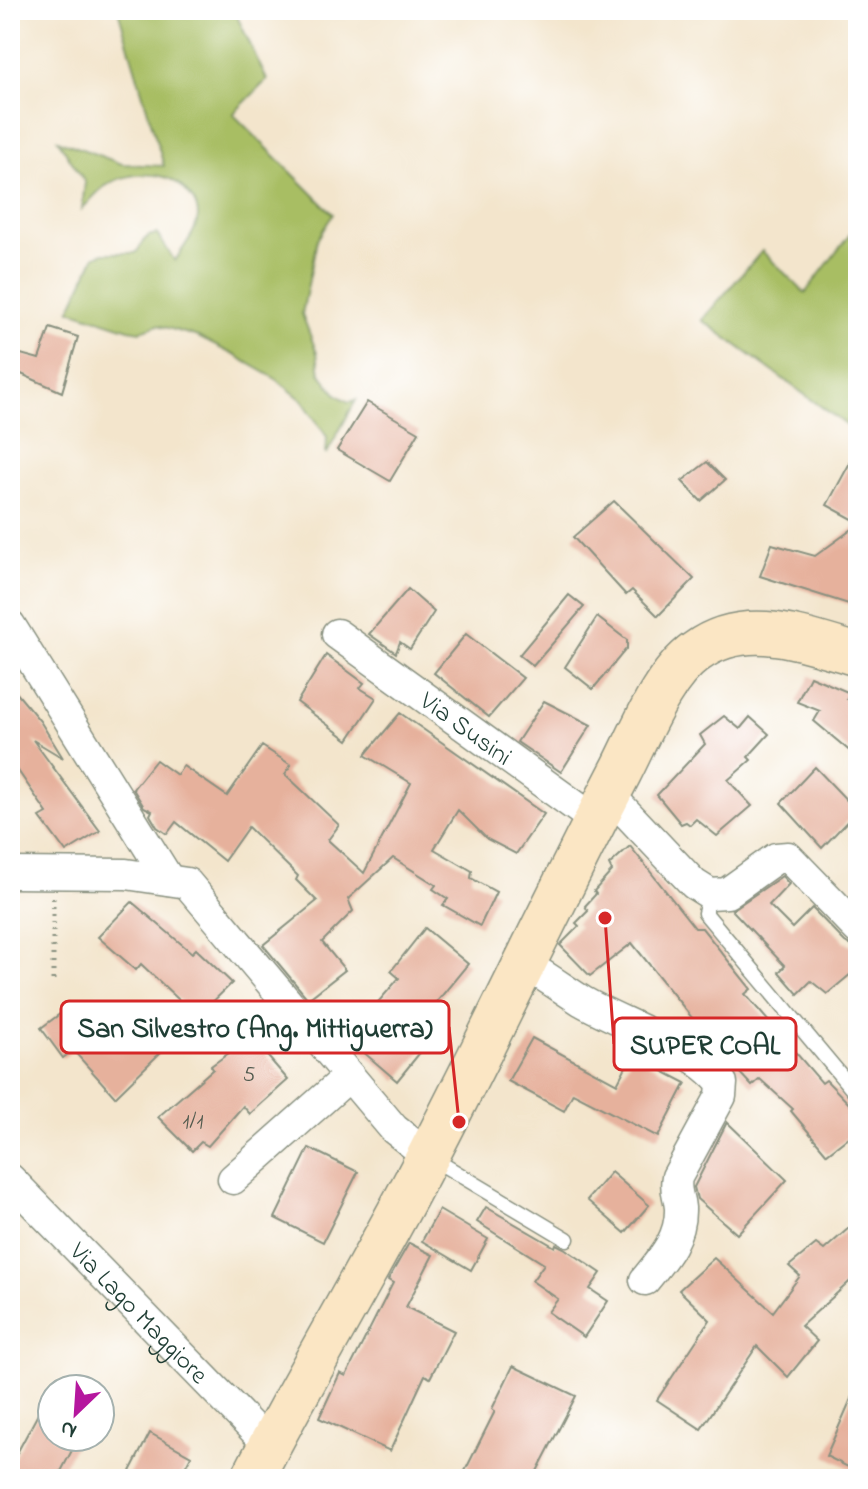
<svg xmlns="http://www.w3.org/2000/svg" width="868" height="1489" viewBox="0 0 868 1489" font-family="'Indie Flower',sans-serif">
<rect width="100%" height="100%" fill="#fff"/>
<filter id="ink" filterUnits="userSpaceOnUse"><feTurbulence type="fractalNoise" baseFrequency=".0125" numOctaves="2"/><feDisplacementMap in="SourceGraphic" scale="16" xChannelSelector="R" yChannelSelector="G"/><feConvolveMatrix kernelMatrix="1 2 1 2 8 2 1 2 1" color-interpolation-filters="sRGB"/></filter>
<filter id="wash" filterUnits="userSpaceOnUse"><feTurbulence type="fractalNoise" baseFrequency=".006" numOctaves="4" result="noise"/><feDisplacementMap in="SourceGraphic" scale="32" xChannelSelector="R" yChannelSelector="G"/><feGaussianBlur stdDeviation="1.8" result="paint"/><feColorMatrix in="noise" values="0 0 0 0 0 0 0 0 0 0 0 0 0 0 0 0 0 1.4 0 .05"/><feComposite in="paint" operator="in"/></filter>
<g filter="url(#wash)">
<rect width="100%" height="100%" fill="#f3e5cc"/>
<g fill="#a8be63" stroke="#647e4c" stroke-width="2">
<path d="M118 10H234L267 80 233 114 333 214 317 240 302 314 317 353 320 373 337 395 349 402 356 400 326 455 327 437 302 400 276 379 234 355 198 337 158 325 141 331 129 329 70 310 95 256 104 253H136L148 236 157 234 175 261C182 249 197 231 198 217 198 204 192 198 185 190 166 169 127 171 104 187 96 193 89 202 82 209L85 182 58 140 122 164 164 166Z"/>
<path d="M858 224V419L852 429 702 320 762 251 805 293Z"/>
</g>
<g id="blocks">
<g fill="#e6b19c">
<path d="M50 328 78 337 62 392 10 369V351L39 359Z"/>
<path d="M367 402 419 432 390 481 337 450Z"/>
<path d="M858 448V522L827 505Z"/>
<path d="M707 462 725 480 701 501 682 481Z"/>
<path d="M614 501 694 579 658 616 632 590 626 595 573 537Z"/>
<path d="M858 525V607L760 576 772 544 815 556Z"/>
<path d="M408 589 434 612 410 649 400 642 396 653 369 634Z"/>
<path d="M569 595 584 607 533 666 519 655Z"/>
<path d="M597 617 627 640V648L593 689 565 667Z"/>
<path d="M466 634 523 678 489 717 434 673Z"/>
<path d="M326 655 364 683 360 688 376 698 348 740 297 702Z"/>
<path d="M810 676 850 693 847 699 858 703V758L814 721 820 711 797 702Z"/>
<path d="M10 685 40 721 63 758 33 740 100 831 66 852 40 817 47 813 10 759Z"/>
<path d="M544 701 591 725 561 772 517 742Z"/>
<path d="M400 713 544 814 516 854 487 839 458 810 434 849 472 871 471 878 496 892 480 926 443 905 448 899 433 889 436 885 393 858 348 899 353 911 322 942 345 970 308 999 263 945 317 901 296 880 298 876 248 827 224 861 176 822 167 834 157 827 150 815 152 811 144 807 133 789 156 760 177 775 183 766 227 796 262 746 291 765 285 774 339 825 328 840 364 873 411 783 365 755Z"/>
<path d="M724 716 740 729 750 717 769 734 748 757 751 760 728 780 752 806 717 836 696 819 690 825 686 822 681 824 657 795 705 744 700 735Z"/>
<path d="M815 767 857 811 822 848 781 803Z"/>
<path d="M630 846 695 928H702L751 989 745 994 822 1083 826 1080 858 1113V1130L827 1154 791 1111 793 1109 760 1079 752 1086 713 1044 632 943 590 976 560 945 579 926 576 923 588 911 585 906 596 894 594 891 612 871 609 865Z"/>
<path d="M782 876 789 884 769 905 792 928 812 908 845 942 858 950V968L827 994 811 981 798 994 779 972 785 966 732 910Z"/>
<path d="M132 902 192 953 196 949 232 983 197 1017 141 964 136 970 98 937Z"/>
<path d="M425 928 468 964 417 1026 431 1039 397 1081 347 1038 399 978 391 971Z"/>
<path d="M72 1005 103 1048 131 1024 160 1053 115 1097 73 1050 63 1058 41 1028Z"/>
<path d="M251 1037 288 1080 250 1114 243 1106 208 1146 201 1142 192 1151 158 1117 213 1069 211 1066Z"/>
<path d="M532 1038 617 1084 632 1055 686 1083 658 1137 573 1093 564 1111 508 1081Z"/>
<path d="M727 1122 787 1180 737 1234 697 1199 694 1187Z"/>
<path d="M309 1148 358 1172 323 1242 275 1218Z"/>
<path d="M611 1172 649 1205 625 1233 587 1200Z"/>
<path d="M486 1207 555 1247 556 1244 564 1248 601 1273 590 1289 608 1301 584 1337 548 1312 558 1299 532 1281 544 1264 477 1222Z"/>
<path d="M439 1210 488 1239 471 1270 422 1241Z"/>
<path d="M858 1220V1274L801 1326 817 1341 788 1377 757 1346 701 1429 657 1400 710 1320 679 1290 714 1258 773 1312 800 1276 789 1266 816 1244 824 1250Z"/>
<path d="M409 1243 433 1255 406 1307 454 1331 430 1378 425 1375 390 1451 319 1418 340 1373 346 1376 393 1283 388 1280Z"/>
<path d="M513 1366 576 1396 533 1479H461L495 1411 492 1409Z"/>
<path d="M858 1383V1472L826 1456Z"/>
<path d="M52 1388V1437H79L57 1479H10V1466Z"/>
<path d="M150 1433 191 1456 179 1479H126Z"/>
</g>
</g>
</g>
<g filter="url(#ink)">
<use href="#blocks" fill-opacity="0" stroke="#899180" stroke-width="2"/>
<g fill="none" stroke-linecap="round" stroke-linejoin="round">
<g stroke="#899180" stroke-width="17">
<g id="lane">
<path d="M710 894 705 913 858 1096"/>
<path d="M430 1157 567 1239"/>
</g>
</g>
<g stroke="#899180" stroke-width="33">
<g id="street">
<path d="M10 625 169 880"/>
<path id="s1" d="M337 634 596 821"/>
<path d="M606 800 620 806 694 884 710 894 727 893 776 858 788 857 858 929"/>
<path d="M10 873 126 874 187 883 394 1129 428 1156"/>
<path d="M524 964C544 975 563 989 582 1001 622 1024 694 1047 722 1083L721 1096 677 1177C674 1191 679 1195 680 1208 681 1238 663 1258 645 1280"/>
<path id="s2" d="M10 1179 269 1445"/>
<path d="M233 1179 349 1076"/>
</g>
</g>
<g stroke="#899180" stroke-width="45">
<path id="secondary" d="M252 1479C308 1370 372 1265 428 1156 494 1029 554 900 620 773 640 735 661 677 696 652 746 615 805 640 858 655"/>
</g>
<path stroke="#899180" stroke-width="5" stroke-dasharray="2 6" stroke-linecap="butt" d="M53 980V898"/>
<use href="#lane" stroke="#fff" stroke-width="14"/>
<use href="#street" stroke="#fff" stroke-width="30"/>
<use href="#secondary" stroke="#fbe6c4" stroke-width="42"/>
</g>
</g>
<g text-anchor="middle" stroke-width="7" stroke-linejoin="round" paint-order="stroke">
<g font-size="22" fill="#515a4e">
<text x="249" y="1081">5</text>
<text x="193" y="1128">1/1</text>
</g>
<g font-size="26" fill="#1f3d34" stroke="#fff">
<text dy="9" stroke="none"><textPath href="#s1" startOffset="160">Via Susini</textPath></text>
<text dy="9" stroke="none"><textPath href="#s2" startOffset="186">Via Lago Maggiore</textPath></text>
</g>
</g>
<path fill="none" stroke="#d62828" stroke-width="3" d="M459 1122L449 1027M605 918L614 1044"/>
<g fill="#d62828" stroke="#fff" stroke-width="3">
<circle cx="459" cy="1122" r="8"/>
<circle cx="605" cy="918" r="8"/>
</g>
<g fill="#fff" stroke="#d62828" stroke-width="3">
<rect x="61" y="1001" width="388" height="52" rx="8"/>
<rect x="614" y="1018" width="182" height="52" rx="8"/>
</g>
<g font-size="28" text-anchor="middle" font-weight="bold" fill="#1f3d34">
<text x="255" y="1037">San Silvestro (Ang. Mittiguerra)</text>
<text x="705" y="1054">SUPER COAL</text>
</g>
<rect width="868" height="1489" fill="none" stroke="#fff" stroke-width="40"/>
<g transform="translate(76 1413) rotate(205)"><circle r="38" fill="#ffffff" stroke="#a5b1ae" stroke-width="2"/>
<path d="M0-6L14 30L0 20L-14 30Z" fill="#b5179e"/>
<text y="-12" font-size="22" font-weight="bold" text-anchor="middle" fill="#1f3d34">N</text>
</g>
</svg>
